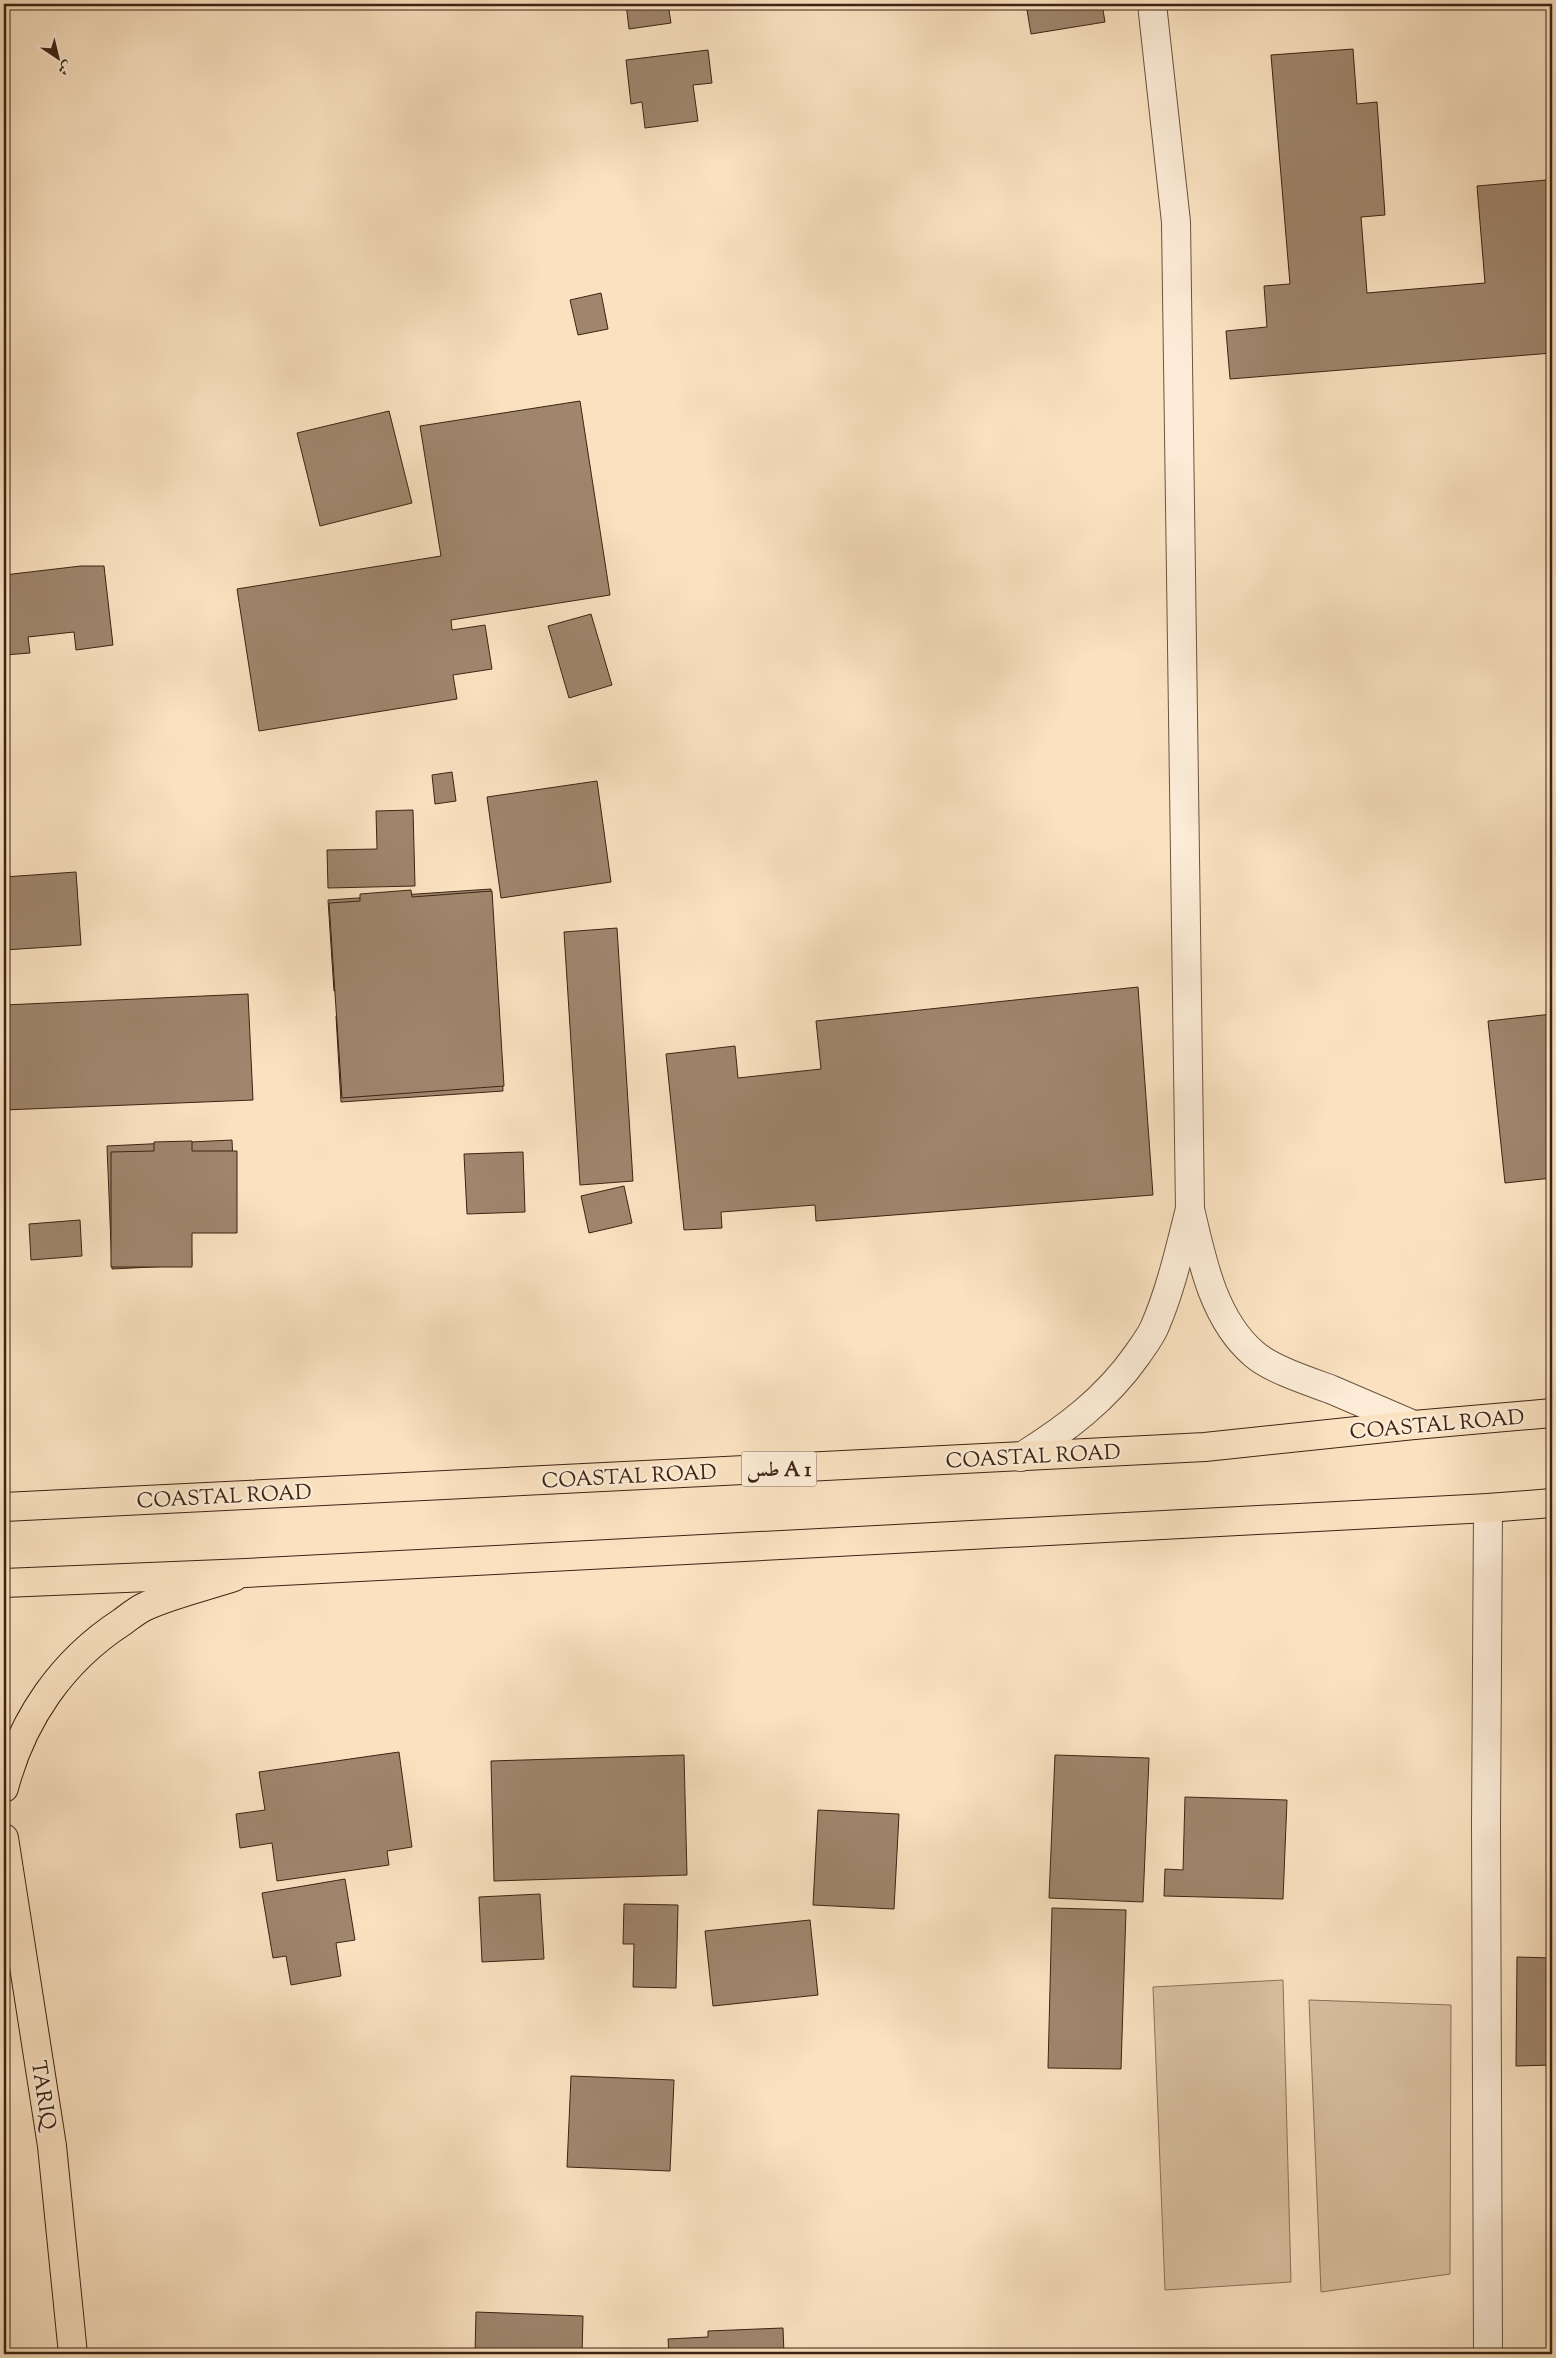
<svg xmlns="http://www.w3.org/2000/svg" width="1556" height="2358" viewBox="0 0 1556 2358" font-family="'Sorts Mill Goudy',Amiri,serif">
<rect width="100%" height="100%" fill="#fae2c1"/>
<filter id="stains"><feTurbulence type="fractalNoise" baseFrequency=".004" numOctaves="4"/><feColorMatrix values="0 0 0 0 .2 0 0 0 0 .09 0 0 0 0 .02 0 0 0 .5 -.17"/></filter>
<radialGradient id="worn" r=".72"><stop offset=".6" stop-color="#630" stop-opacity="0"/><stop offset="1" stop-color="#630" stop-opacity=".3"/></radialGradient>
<g fill="#dac2a3" stroke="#8c725b">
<path d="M1283 1980 1291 2282 1165 2290 1153 1987Z"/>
<path d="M1309 2000 1451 2005 1450 2274 1321 2292Z"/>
</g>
<g fill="#9f866d" stroke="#3d2313">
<path d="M626 4H668L671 23 629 29Z"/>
<path d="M1026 4H1102L1105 22 1031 34Z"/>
<path d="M1353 49 1357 104 1377 102 1385 215 1361 217 1367 293 1485 283 1477 186 1547 180 1552 249V353L1230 379 1226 331 1267 327 1264 286 1290 284 1271 55Z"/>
<path d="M708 50 712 83 693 85 698 121 645 128 642 102 631 104 626 60Z"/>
<path d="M601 293 608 329 578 335 570 300Z"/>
<path d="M580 401 610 595 451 620 452 630 485 625 492 669 453 675 457 699 259 731 237 589 441 556 420 426Z"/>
<path d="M389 411 412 503 320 526 297 433Z"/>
<path d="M81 566H104L113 645 76 650 74 632 28 637 30 653 4 655V575Z"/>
<path d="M591 614 612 685 569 698 548 626Z"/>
<path d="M452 772 456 801 435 804 432 775Z"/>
<path d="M597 781 611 882 501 898 487 797Z"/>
<path d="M413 810 415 886 328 888 327 850 377 849 376 811Z"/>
<path d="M76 872 81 945 4 950V877Z"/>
<path d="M491 889 503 1091 341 1102 336 1016 409 1011 407 986 334 991 328 900Z"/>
<path d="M411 890 412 897 492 891 504 1086 342 1098 329 903 360 901V894Z"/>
<path d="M617 928 633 1181 580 1185 564 932Z"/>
<path d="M1138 987 1153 1195 816 1221 815 1205 721 1212 722 1228 684 1230 666 1054 735 1046 738 1078 821 1069 816 1021Z"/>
<path d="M248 994 253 1100 4 1110V1005Z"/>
<path d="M1552 1014V1178L1505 1183 1488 1021Z"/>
<path d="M232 1140 236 1229 191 1230 192 1265 112 1269 107 1146Z"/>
<path d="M192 1141V1151H237V1233H192V1267H111V1152L154 1151V1142Z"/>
<path d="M523 1152 525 1212 467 1214 464 1154Z"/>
<path d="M624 1186 632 1223 589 1233 581 1196Z"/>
<path d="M80 1220 82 1256 31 1260 29 1224Z"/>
<path d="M399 1752 412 1847 387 1851 389 1865 277 1881 272 1843 240 1848 236 1814 265 1810 259 1772Z"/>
<path d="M684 1755 687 1875 494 1881 491 1761Z"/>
<path d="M1055 1755 1149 1758 1143 1902 1049 1898Z"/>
<path d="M1185 1797 1287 1800 1283 1899 1164 1896 1165 1869 1183 1870Z"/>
<path d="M818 1810 899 1814 894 1909 813 1905Z"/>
<path d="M345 1879 355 1940 336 1943 341 1976 291 1985 286 1956 273 1958 262 1893Z"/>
<path d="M540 1894 544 1959 482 1962 479 1897Z"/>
<path d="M624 1904 678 1905 676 1988 633 1987 634 1944H623Z"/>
<path d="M1052 1908 1126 1910 1121 2069 1048 2068Z"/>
<path d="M810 1920 818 1995 713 2006 705 1931Z"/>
<path d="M1517 1957 1552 1958V2065L1516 2066Z"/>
<path d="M571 2076 674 2080 670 2171 567 2167Z"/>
<path d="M476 2312 583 2316 582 2354H475Z"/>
<path d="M783 2328 784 2354H669L668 2339 708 2337V2331Z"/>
</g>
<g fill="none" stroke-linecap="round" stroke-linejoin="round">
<g stroke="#6c533e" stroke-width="30">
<g id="minor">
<path d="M1191 1213C1202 1261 1214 1320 1254 1354 1271 1369 1308 1381 1330 1389 1358 1401 1386 1413 1414 1425"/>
<path d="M1021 1457C1066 1429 1106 1399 1137 1355 1143 1346 1151 1336 1155 1326 1171 1289 1180 1248 1190 1209L1176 222 1152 4"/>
<path d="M1488 2354 1486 1824 1488 1508"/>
</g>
</g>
<g stroke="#3d2313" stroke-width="30">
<g id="major">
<path d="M4 1788C22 1719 62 1661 122 1622 129 1617 136 1611 144 1607 169 1595 207 1586 234 1577"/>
<path d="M4 1838 52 2146 73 2354"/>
</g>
</g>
<g stroke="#3d2313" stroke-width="30">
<g id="highway">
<path d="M4 1507 1205 1447 1414 1425 1552 1413"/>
<path d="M4 1583 246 1573 1488 1508 1552 1503"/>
</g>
</g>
<use href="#minor" stroke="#fcecd7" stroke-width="28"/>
<use href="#major" stroke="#fae2c1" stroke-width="28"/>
<use href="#highway" stroke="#fae2c1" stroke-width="28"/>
</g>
<g text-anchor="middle" stroke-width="5" stroke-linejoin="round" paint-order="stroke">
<rect fill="#fcecd7" stroke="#765f4e" stroke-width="1" x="741.5" y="1451.5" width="75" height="35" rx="4"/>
<g font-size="20" font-weight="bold" fill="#3d2313">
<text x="779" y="1476">طس A 1</text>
</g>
<g font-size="21" fill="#3d2313" stroke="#fcecd7">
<text transform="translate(1437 1424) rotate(-5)" y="7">COASTAL ROAD</text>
<text transform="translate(1033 1456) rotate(-3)" y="7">COASTAL ROAD</text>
<text transform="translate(629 1476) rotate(-3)" y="7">COASTAL ROAD</text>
<text transform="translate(224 1496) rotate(-3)" y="7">COASTAL ROAD</text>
<text transform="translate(44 2095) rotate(81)" y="7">TARIQ</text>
</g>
</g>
<rect width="1556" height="2358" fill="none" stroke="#fae2c1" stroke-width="20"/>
<rect x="5" y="5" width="1546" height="2348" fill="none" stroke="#3d2313" stroke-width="2.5"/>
<rect x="10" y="10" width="1536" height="2338" fill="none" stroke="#3d2313"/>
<g transform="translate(58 58) rotate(145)" stroke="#fcecd7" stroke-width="4" paint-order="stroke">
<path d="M0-4L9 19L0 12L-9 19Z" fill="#3d2313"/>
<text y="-8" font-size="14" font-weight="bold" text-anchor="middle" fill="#3d2313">ش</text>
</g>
<rect width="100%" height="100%" filter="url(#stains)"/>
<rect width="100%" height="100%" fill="url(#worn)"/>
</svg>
